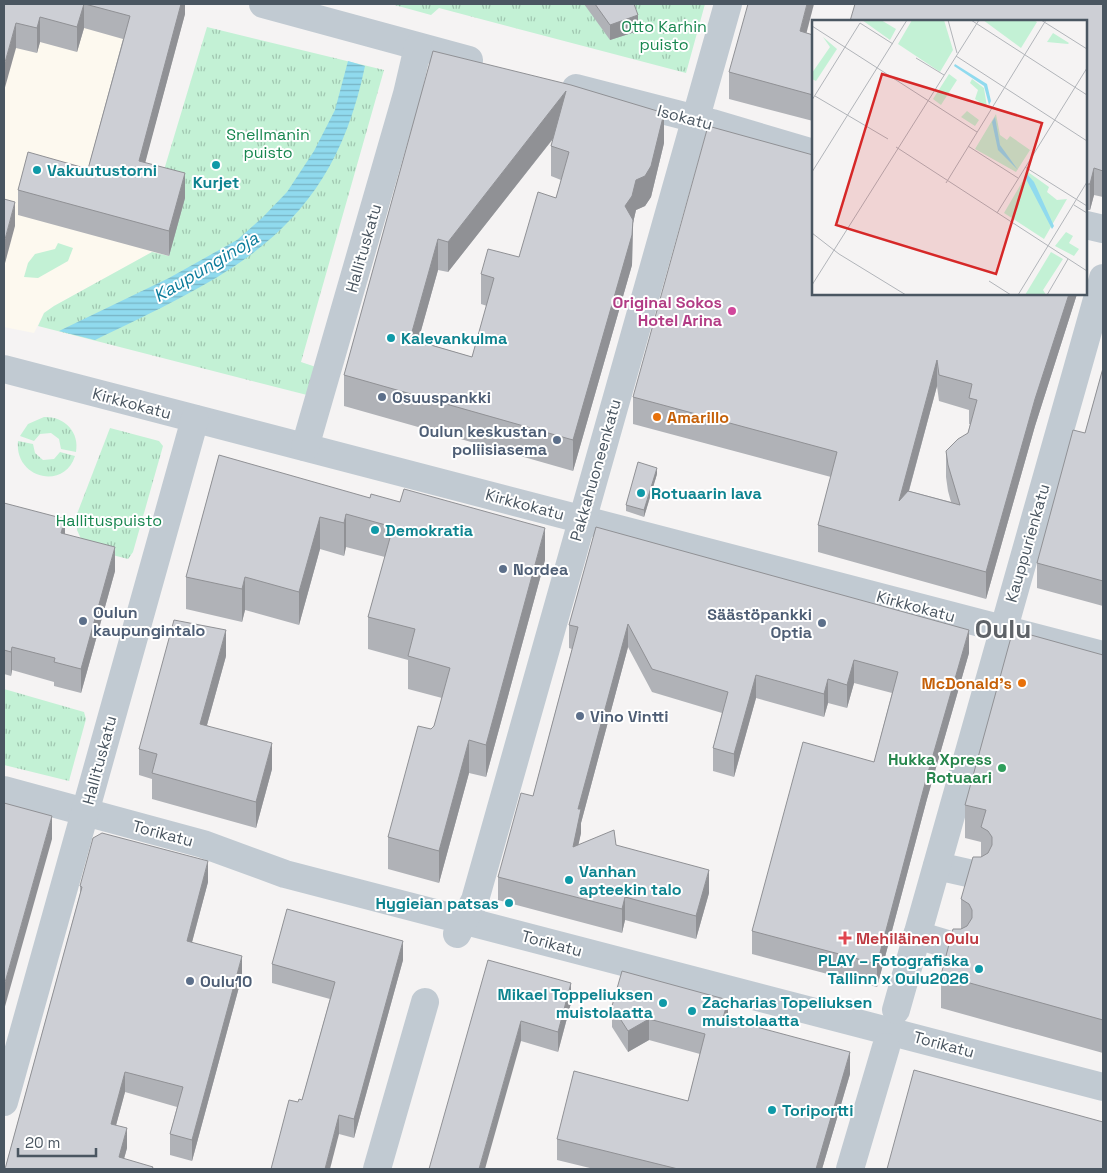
<svg xmlns="http://www.w3.org/2000/svg" width="1107" height="1173" viewBox="0 0 1107 1173" font-family="'Space Grotesk',sans-serif">
<defs>
<pattern id="park-tufts" width="24" height="20" patternUnits="userSpaceOnUse" patternTransform="scale(1.25)"><rect width="24" height="20" fill="#c3f1d5"/><path d="M3 7l-1-3M5 7V3M7 7l1-3M15 17l-1-3M17 17v-4M19 17l1-3" fill="none" stroke="#a0c6b0"/></pattern>
<pattern id="water-rules" width="6" height="5" patternUnits="userSpaceOnUse" patternTransform="scale(1.25)"><rect width="6" height="5" fill="#90daee"/><path d="M0 2.5h6" fill="none" stroke="#78b4c4"/></pattern>
</defs>
<rect width="100%" height="100%" fill="#f5f3f3"/>
<path fill="#fdf9ef" d="M4 4 185 14 139 185 185 198 169 256 152 252 54 306 44 313 34 333 4 327Z"/>
<path fill="#c3f1d5" d="M58 243 73 248 68 261 38 278 24 277 28 263 35 254 55 249Z"/>
<g fill="url(#park-tufts)">
<path d="M391 4H705L686 73 439 8 431 15Z"/>
<path d="M207 27 384 70 301 362 319 368 311 396 38 326 44 313 54 306 152 252 169 256 164 170Z"/>
<path d="M44 417C64 416 80 432 76 452L61 449 59 439 51 433 40 434 34 441 20 436 28 424Z"/>
<path d="M110 428 159 441 163 446 133 552 128 559 93 550 82 541 77 530V514Z"/>
<path d="M18 441 33 444 35 453 43 460 54 459 60 452 75 456C64 491 14 478 18 441Z"/>
<path d="M4 689 84 712 86 719 69 781 4 765Z"/>
</g>
<path fill="url(#water-rules)" d="M348 61 365 66C331 231 234 273 95 340L59 331 169 278 237 240 262 218 287 192 314 151 335 110Z"/>
<g fill="none" stroke-linecap="round" stroke-linejoin="round">
<g stroke="#c1cad2" stroke-width="28">
<path d="M263 4 469 60"/>
<path d="M576 88 712 123 813 153"/>
<path d="M1086 225 1103 229"/>
<path d="M4 369 1103 655"/>
<path d="M305 447 407 94 418 47"/>
<path d="M4 790 203 844 285 874 1103 1087"/>
<path d="M937 866 977 875"/>
<path d="M457 934 475 900 728 4"/>
<path d="M917 935 957 947"/>
<path d="M896 1010 1103 278"/>
<path d="M4 1102 195 419"/>
<path d="M377 1169 425 1002"/>
<path d="M850 1169 886 1047"/>
</g>
</g>
<g fill="#b0b2b7" fill-rule="evenodd">
<path d="M4 4H185V14L145 162 185 198 169 256 18 215V190L88 169 123 39 84 28 77 52 40 42 37 53 16 48Z"/>
<path d="M584 4H634L638 31 610 40Z"/>
<path d="M1103 4V197L1094 195 1090 210H1086V21Z"/>
<path d="M806 33 813 35V121L729 99V72Z"/>
<path d="M433 51 664 143 651 197 645 206 636 210 633 223 632 265 573 471 344 406V375ZM553 139 551 146V176L561 180 556 198 519 257 481 274V304L487 306 472 357 418 341 438 270 448 272Z"/>
<path d="M1077 294 1035 426 986 599 818 552V525L831 477 633 424V397ZM937 386 939 401 969 410V424H970L968 433 946 451V477L948 491 951 502 909 491Z"/>
<path d="M1103 368V606L1037 588V563L1085 433Z"/>
<path d="M219 455 545 560 486 777 469 773 439 883 388 869V837L431 729 434 726 442 698 408 689V660L368 649V617L385 557 346 547 344 556 320 549 299 625 245 610 242 622 186 609V577Z"/>
<path d="M657 474 644 517 626 511V505Z"/>
<path d="M4 503 65 534 115 571 81 693 54 686V682L12 670 11 676 4 674Z"/>
<path d="M596 527 969 653 927 799 877 987 752 954V931L874 762 892 693 854 683 847 708 828 703 824 717 756 698 734 777 713 771V748L722 713 652 692 628 647 581 823V833L578 845H616L709 893 696 939 625 920 622 933 498 900V877L533 796 572 649 569 648V625Z"/>
<path d="M1103 655V1053L941 1008V975L961 929V899L981 857V842L965 838V805Z"/>
<path d="M226 656 207 725 272 769 256 828 152 799V779L139 775V749Z"/>
<path d="M208 882 192 942 242 976 192 1161 170 1155V1134L177 1107 125 1092 116 1125 127 1148 124 1159 153 1169H5L80 894V886Z"/>
<path d="M403 960 354 1138 339 1134 298 1102 302 1100 330 999 272 983V964Z"/>
<path d="M488 960 571 1003 558 1052 521 1041Z"/>
<path d="M612 1006 728 1020 850 1074 822 1169H594L557 1160V1139L688 1101 700 1054 649 1040 628 1052 612 1027Z"/>
</g>
<g fill="#909195">
<path d="M84 4V28L77 52V27Z"/>
<path d="M181 4H185V14L139 186V161Z"/>
<path d="M807 4H814L800 58V31Z"/>
<path d="M638 15V31L610 40V25Z"/>
<path d="M40 17V42L37 53V28Z"/>
<path d="M16 23V48L4 91V66Z"/>
<path d="M566 91V122L448 272V242Z"/>
<path d="M664 113V143L651 197 645 206 636 210 633 223 632 265 573 471V440L625 206Z"/>
<path d="M1094 168V195L1090 210V184Z"/>
<path d="M185 173V198L169 256V231Z"/>
<path d="M15 202V226L4 267V243Z"/>
<path d="M438 239V270L410 370V339Z"/>
<path d="M1069 294H1077L1035 426 986 599V572L1035 399Z"/>
<path d="M937 360V386L899 527V501Z"/>
<path d="M657 468V474L644 517V510Z"/>
<path d="M346 514V547L344 556V523Z"/>
<path d="M320 517V549L299 625V592Z"/>
<path d="M65 519V542L61 533Z"/>
<path d="M545 528V560L486 777V745Z"/>
<path d="M115 547V571L81 693V669Z"/>
<path d="M245 577V610L242 622V589Z"/>
<path d="M628 624V647L581 823V833L573 870V847L578 809Z"/>
<path d="M226 630V656L200 750V724Z"/>
<path d="M969 630V653L927 799 877 987V964L927 776Z"/>
<path d="M12 647V670L11 676V652Z"/>
<path d="M854 660V683L847 708V685Z"/>
<path d="M756 675V698L734 777V754Z"/>
<path d="M828 679V703L824 717V694Z"/>
<path d="M469 740V773L439 883V851Z"/>
<path d="M272 743V769L256 828V802Z"/>
<path d="M52 816V839L4 1010V986Z"/>
<path d="M208 861V882L187 961V941Z"/>
<path d="M709 870V893L696 939V916Z"/>
<path d="M625 897V920L622 933V909Z"/>
<path d="M403 941V960L354 1138V1119Z"/>
<path d="M242 956V976L192 1161V1140Z"/>
<path d="M571 983V1003L558 1052V1032Z"/>
<path d="M728 1000V1021L723 1018Z"/>
<path d="M649 1019V1040L628 1052V1031Z"/>
<path d="M521 1021V1041L485 1169H479Z"/>
<path d="M850 1052V1074L822 1169H816Z"/>
<path d="M125 1072V1092L111 1144V1124Z"/>
<path d="M339 1115V1134L330 1169H325Z"/>
<path d="M127 1128V1148L121 1169 119 1157Z"/>
</g>
<g fill="#cdcfd5" stroke="#909195" fill-rule="evenodd">
<path d="M4 4H84L77 27 40 17 37 28 16 23 4 66Z"/>
<path d="M85 4H181L139 161 185 173 169 231 18 190 28 152 88 169 130 16Z"/>
<path d="M595 4H634L638 15 610 25Z"/>
<path d="M748 4H807L800 31 813 35V95L729 72Z"/>
<path d="M855 4H1103V171L1094 168 1090 184H1086V21H850Z"/>
<path d="M433 51 571 85 664 113 651 166 645 176 636 180 632 196 625 206 633 220 632 235 573 440 344 375ZM566 91 551 146 569 152 556 198 538 192 519 257 488 249 481 274 494 278 472 357 410 339 438 239 448 242Z"/>
<path d="M708 126 813 155V294H1069L1035 399 986 572 818 525 837 452 633 397ZM937 360 939 375 972 384 969 398 977 400 968 433 958 439 946 451 948 465 960 505 908 491 899 501Z"/>
<path d="M4 199 15 202 4 243Z"/>
<path d="M1103 368V581L1037 563 1073 430 1085 433Z"/>
<path d="M219 455 370 498 371 494 400 502 404 489 545 528 486 745 469 740 439 851 388 837 418 726 431 729 434 726 450 668 408 656 415 629 368 617 393 527 346 514 344 523 320 517 299 592 245 577 242 589 186 577Z"/>
<path d="M638 462 657 468 644 510 626 505Z"/>
<path d="M4 503 65 519 61 533 115 547 81 669 54 662 55 658 12 647 11 652 4 650Z"/>
<path d="M596 527 969 630 927 776 877 964 752 931 803 742 874 762 898 672 854 660 847 685 828 679 824 694 756 675 734 754 713 748 728 692 652 669 628 624 578 809H581L573 847 614 830 616 845 709 870 696 916 625 897 622 909 498 877 521 793 533 796 578 627 569 625Z"/>
<path d="M174 620 226 630 200 724 272 743 256 802 152 773 157 754 139 749Z"/>
<path d="M1013 630 1103 655V1020L941 975 953 929H961L967 926 972 918V910L969 904 961 899 973 857H981L988 853 992 845V837L988 831 981 827 986 810 965 805Z"/>
<path d="M4 803 52 816 4 986Z"/>
<path d="M102 833 208 861 187 941 242 956 192 1140 170 1134 183 1087 125 1072 111 1124 127 1128 119 1157 153 1167 152 1169H5L82 887 80 886 93 838Z"/>
<path d="M287 909 403 941 354 1119 339 1115 325 1169H271L289 1100 298 1102 299 1099 302 1100 335 982 272 964Z"/>
<path d="M488 960 571 983 558 1032 521 1021 479 1169H429Z"/>
<path d="M622 971 728 1000 723 1018 850 1052 816 1169H678L557 1139 574 1071 688 1101 705 1034 649 1019 628 1031 612 1006Z"/>
<path d="M914 1070 1103 1122V1169H887Z"/>
</g>
<g fill="#0f9aa8" stroke="#fff" stroke-width="2">
<circle cx="216" cy="165" r="5"/>
<circle cx="37" cy="170" r="5"/>
<circle cx="391" cy="338" r="5"/>
<circle cx="641" cy="493" r="5"/>
<circle cx="375" cy="530" r="5"/>
<circle cx="569" cy="880" r="5"/>
<circle cx="509" cy="903" r="5"/>
<circle cx="979" cy="969" r="5"/>
<circle cx="663" cy="1003" r="5"/>
<circle cx="692" cy="1011" r="5"/>
<circle cx="772" cy="1110" r="5"/>
</g>
<circle fill="#d1479c" stroke="#fff" stroke-width="2" cx="732" cy="311" r="5"/>
<g fill="#5c6f8a" stroke="#fff" stroke-width="2">
<circle cx="382" cy="397" r="5"/>
<circle cx="557" cy="440" r="5"/>
<circle cx="503" cy="569" r="5"/>
<circle cx="83" cy="621" r="5"/>
<circle cx="822" cy="623" r="5"/>
<circle cx="580" cy="716" r="5"/>
<circle cx="190" cy="981" r="5"/>
</g>
<g fill="#e8710a" stroke="#fff" stroke-width="2">
<circle cx="657" cy="417" r="5"/>
<circle cx="1022" cy="683" r="5"/>
</g>
<circle fill="#2e9e5b" stroke="#fff" stroke-width="2" cx="1002" cy="768" r="5"/>
<path fill="#e0444e" stroke="#fff" stroke-width="2" d="M842.5 930.5h5v5h5v5h-5v5h-5v-5h-5v-5h5z"/>
<g text-anchor="middle" stroke-width="4" stroke-linejoin="round" paint-order="stroke">
<g font-size="16" fill="#17864f" stroke="#fff">
<text x="664" y="32">Otto Karhin<tspan x="664" dy="18">puisto</tspan></text>
<text x="268" y="140">Snellmanin<tspan x="268" dy="18">puisto</tspan></text>
<text x="109" y="526">Hallituspuisto</text>
</g>
<g font-size="16" fill="#4a5661" stroke="#fff">
<text transform="translate(685 117) rotate(15)" y="6">Isokatu</text>
<text transform="translate(363 248) rotate(-74)" y="6">Hallituskatu</text>
<text transform="translate(132 403) rotate(15)" y="6">Kirkkokatu</text>
<text transform="translate(595 470) rotate(-74)" y="6">Pakkahuoneenkatu</text>
<text transform="translate(525 504) rotate(15)" y="6">Kirkkokatu</text>
<text transform="translate(1027 543) rotate(-74)" y="6">Kauppurienkatu</text>
<text transform="translate(916 606) rotate(15)" y="6">Kirkkokatu</text>
<text transform="translate(99 760) rotate(-75)" y="6">Hallituskatu</text>
<text transform="translate(163 833) rotate(15)" y="6">Torikatu</text>
<text transform="translate(552 943) rotate(15)" y="6">Torikatu</text>
<text transform="translate(944 1044) rotate(15)" y="6">Torikatu</text>
</g>
<g font-size="16" font-weight="bold" fill="#0d838f" stroke="#fff" text-anchor="start">
<text x="47" y="176">Vakuutustorni</text>
<text x="216" y="188" text-anchor="middle">Kurjet</text>
<text x="401" y="344">Kalevankulma</text>
<text x="651" y="499">Rotuaarin lava</text>
<text x="385" y="536">Demokratia</text>
<text x="579" y="877">Vanhan<tspan x="579" dy="18">apteekin talo</tspan></text>
<text x="499" y="909" text-anchor="end">Hygieian patsas</text>
<text x="969" y="966" text-anchor="end">PLAY – Fotografiska<tspan x="969" dy="18">Tallinn x Oulu2026</tspan></text>
<text x="653" y="1000" text-anchor="end">Mikael Toppeliuksen<tspan x="653" dy="18">muistolaatta</tspan></text>
<text x="702" y="1008">Zacharias Topeliuksen<tspan x="702" dy="18">muistolaatta</tspan></text>
<text x="782" y="1116">Toriportti</text>
</g>
<g font-size="16" font-weight="bold" fill="#b23c85" stroke="#fff" text-anchor="end">
<text x="722" y="308">Original Sokos<tspan x="722" dy="18">Hotel Arina</tspan></text>
</g>
<g font-size="16" font-weight="bold" fill="#4e5e75" stroke="#fff" text-anchor="start">
<text x="392" y="403">Osuuspankki</text>
<text x="547" y="437" text-anchor="end">Oulun keskustan<tspan x="547" dy="18">poliisiasema</tspan></text>
<text x="513" y="575">Nordea</text>
<text x="93" y="618">Oulun<tspan x="93" dy="18">kaupungintalo</tspan></text>
<text x="812" y="620" text-anchor="end">Säästöpankki<tspan x="812" dy="18">Optia</tspan></text>
<text x="590" y="722">Vino Vintti</text>
<text x="200" y="987">Oulu10</text>
</g>
<g font-size="16" font-weight="bold" fill="#c56008" stroke="#fff" text-anchor="start">
<text x="667" y="423">Amarillo</text>
<text x="1012" y="689" text-anchor="end">McDonald's</text>
</g>
<g font-size="16" font-weight="bold" fill="#27864d" stroke="#fff" text-anchor="end">
<text x="992" y="765">Hukka Xpress<tspan x="992" dy="18">Rotuaari</tspan></text>
</g>
<g font-size="16" font-weight="bold" fill="#be3a42" stroke="#fff" text-anchor="start">
<text x="856" y="944">Mehiläinen Oulu</text>
</g>
<g font-size="18" font-style="italic" fill="#0c7c9b" stroke="#fff">
<text transform="translate(206 267) rotate(-31)" y="6">Kaupunginoja</text>
</g>
<g font-size="26" font-weight="bold" fill="#5f6368" stroke="#fff">
<text x="1003" y="638">Oulu</text>
</g>
</g>
<g transform="translate(812 20)">
<rect width="275" height="275" fill="#f5f3f3"/>
<path d="M241 13 257 23 256 24 235 22ZM11 17 25 29 4 61 0 59V53L18 27Z" fill="#c3f1d5"/>
<path d="M50 0H69L84 9 78 20ZM100 0H132L141 30 128 52 86 24ZM171 0H222L225 2 209 28ZM137 54 145 60 129 85 121 79ZM160 59 172 68 175 87 163 79 166 70 158 63ZM155 91 167 100 163 106 149 97ZM184 94 188 115 195 120 198 116 218 130 204 152 163 129ZM216 152 237 167 235 172 245 180 255 179 232 219 192 193ZM254 212 261 216 257 223 267 229 262 236 243 226ZM239 232 251 239 231 270 234 275H213Z" fill="#c3f1d5"/>
<path d="M143 44 175 64 179 81 177 85 172 66 142 46ZM183 97 188 125 206 150 186 130 180 102ZM215 154 222 162 242 206 240 209 213 157Z" fill="#90daee"/>
<path fill="none" stroke="#b1b4b9" stroke-width="1" d="M136 0 145 33M159 0 275 75M229 0 275 29M0 6 165 112M144 36 275 121M104 38 132 55M3 76 76 119M0 80 48 3 81 24M156 126 206 158M84 127 275 251M213 147 275 186M0 152 95 0M134 163 234 0M262 185 275 193M185 193 275 48M0 213 27 234 94 275M177 261 199 275M0 265 167 0M206 275 275 162M235 275 256 239"/>
<path fill="#d62828" fill-opacity="0.15" stroke="#d62828" stroke-width="2.5" d="M70 54 230 103 184 254 24 205Z"/>
<rect width="275" height="275" fill="none" stroke="#4a5661" stroke-width="2.5"/>
</g>
<rect width="1107" height="1173" fill="none" stroke="#4a5661" stroke-width="10"/>
<path d="M18 1148v8h78v-8" fill="none" stroke="#4a5661" stroke-width="2.5"/>
<text x="25" y="1148" font-size="15" fill="#4a5661" stroke="#ffffff" stroke-width="4" paint-order="stroke">20 m</text>
</svg>
